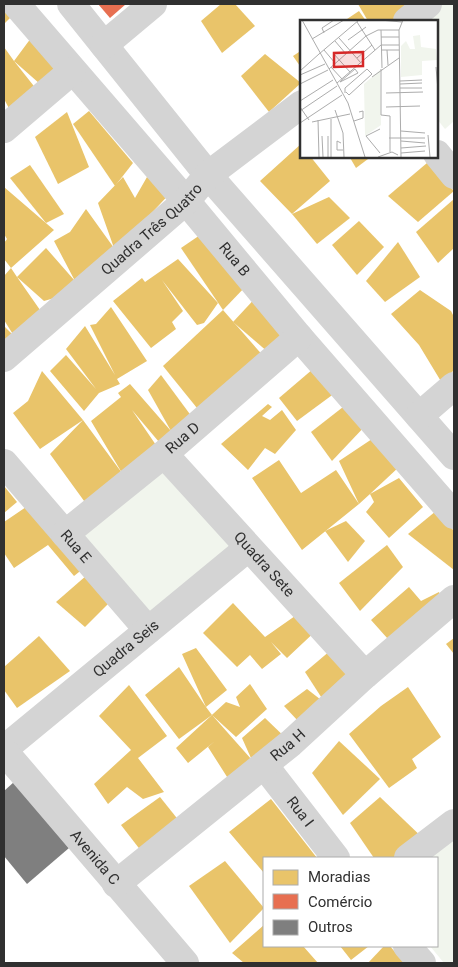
<svg xmlns="http://www.w3.org/2000/svg" width="458" height="967" viewBox="0 0 458 967" font-family="Roboto,sans-serif">
<rect width="100%" height="100%" fill="#fff"/>
<g fill="#f1f5ed">
<path d="M441 4H454V121L445 129 437 119V21H421Z"/>
<path d="M169 439 254 539 153 627 67 527Z"/>
<path d="M454 838V963H444L430 946H437V858H428Z"/>
</g>
<g fill="#e9c46a">
<path d="M221 4H235L255 26 222 53 201 21Z"/>
<path d="M358 4H404L407 9 391 21H368Z"/>
<path d="M4 6 12 16 4 24Z"/>
<path d="M359 11 366 21H344Z"/>
<path d="M34 34 64 78 40 84 14 61 37 90 11 112 4 99V47L14 61Z"/>
<path d="M302 50V69L293 56Z"/>
<path d="M265 54 301 83 269 112 241 76Z"/>
<path d="M89 111 133 163 115 186 73 124Z"/>
<path d="M67 112 89 167 58 184 35 137Z"/>
<path d="M301 144 302 156H310L330 181 292 214 260 181Z"/>
<path d="M349 156H372L356 168Z"/>
<path d="M427 163 454 191 418 222 388 196Z"/>
<path d="M30 165 64 214 46 223 10 178Z"/>
<path d="M123 177 135 198 147 177 175 188 146 219 114 248 98 203Z"/>
<path d="M4 187 54 230 11 268 4 259V243L7 239 4 234Z"/>
<path d="M329 197 350 218 317 244 292 214Z"/>
<path d="M454 199V248L438 263 416 232Z"/>
<path d="M86 209 114 248 82 290 44 301 17 277 47 320 14 336 4 320V276L11 268 17 277 46 248 75 281 54 241 70 232Z"/>
<path d="M359 221 384 247 357 275 332 245Z"/>
<path d="M203 233 247 285 223 310 181 248Z"/>
<path d="M398 242 420 277 385 302 366 281Z"/>
<path d="M178 259 218 303 204 323 197 325 162 280 183 311 172 322 176 329 151 348 113 301 142 278 145 282Z"/>
<path d="M420 290 451 311 454 317V370L442 383 419 345 391 314Z"/>
<path d="M258 295 290 338 269 353 233 322Z"/>
<path d="M111 307 147 361 117 379 120 384 99 393 84 411 50 371 66 355 96 389 66 349 85 326 115 375 90 325 96 324Z"/>
<path d="M223 310 265 358 201 413 163 366Z"/>
<path d="M4 326 14 336 4 351Z"/>
<path d="M313 369 339 390 297 421 279 398Z"/>
<path d="M42 371 83 420 122 473 91 421 121 397 118 393 130 384 171 431 159 442 132 410 158 448 87 505 50 454 83 420 40 449 13 413 28 401Z"/>
<path d="M161 375 192 417 171 431 148 390Z"/>
<path d="M268 404 272 407 262 416 270 420 282 410 296 430 275 454 265 448 248 470 221 444Z"/>
<path d="M343 407 367 424 332 461 311 432Z"/>
<path d="M372 439 400 466 370 494 399 478 423 507 389 538 366 512 374 502 370 494 359 504 302 550 252 478 279 460 301 493 336 470 359 504 339 461Z"/>
<path d="M4 486 17 502 4 513Z"/>
<path d="M29 505 84 568 74 576 48 545 14 568 4 553V522Z"/>
<path d="M436 511 454 531V570L408 534Z"/>
<path d="M346 521 365 541 348 562 325 531Z"/>
<path d="M387 545 403 567 360 611 339 583Z"/>
<path d="M87 575 109 603 85 627 56 602Z"/>
<path d="M409 587 421 601 439 592 442 602 396 648 371 620Z"/>
<path d="M233 603 265 637 295 616 320 627 287 658 271 642 281 654 262 669 250 655 237 667 203 633Z"/>
<path d="M39 636 70 671 17 708 4 690V667Z"/>
<path d="M454 638V654L446 644Z"/>
<path d="M337 645 354 676 325 703 305 672Z"/>
<path d="M196 648 227 690 206 707 212 715 179 739 145 695 179 667 206 707 182 654Z"/>
<path d="M250 684 267 709 236 737 212 715 252 760 229 780 208 747 215 741 188 763 176 748 226 702 240 707 236 697Z"/>
<path d="M129 685 167 736 138 758 164 792 143 799 127 787 108 804 94 784 131 750 99 716Z"/>
<path d="M408 687 441 737 412 759 417 768 389 788 349 734 381 706Z"/>
<path d="M307 689 325 703 299 722 284 706Z"/>
<path d="M265 718 291 743 255 767 242 738Z"/>
<path d="M339 741 380 779 343 815 312 773Z"/>
<path d="M160 797 180 822 145 856 121 825Z"/>
<path d="M380 797 428 843 402 858H374L350 823Z"/>
<path d="M271 799 317 858H264V873L229 832Z"/>
<path d="M225 861 264 908 230 943 189 886Z"/>
<path d="M264 925V946H303L318 963H244L232 953Z"/>
<path d="M340 946H369L351 960Z"/>
<path d="M384 946H390L404 963H368Z"/>
</g>
<path fill="#e76f51" d="M98 4H126L110 18Z"/>
<path fill="#7f7f7f" d="M14 782 69 848 27 884 4 856V791Z"/>
<g fill="none" stroke-linecap="round" stroke-linejoin="round">
<g stroke="#d4d4d4" stroke-width="28">
<path id="s1" d="M16 4 186 201 299 337 454 515"/>
<path d="M71 4 208 175 454 456"/>
<path d="M407 21 428 4"/>
<path d="M104 45 153 4"/>
<path d="M4 129 72 71"/>
<path d="M437 154 454 175"/>
<path id="s2" d="M4 358 186 201 208 175 302 104"/>
<path d="M419 416 454 386"/>
<path id="s3" d="M164 454 365 675"/>
<path id="s4" d="M4 463 148 630"/>
<path id="s5" d="M65 534 164 454 299 337"/>
<path id="s6" d="M4 749 248 548"/>
<path id="s7" d="M4 751 185 963"/>
<path id="s8" d="M264 765 336 858"/>
<path d="M408 858 454 823"/>
<path id="s9" d="M116 884 291 743 365 675 454 599"/>
<path d="M407 946 422 963"/>
</g>
</g>
<g text-anchor="middle" stroke-width="5" stroke-linejoin="round" paint-order="stroke">
<g font-size="15" fill="#303030" stroke="#fff">
<text dy="5" stroke="none"><textPath href="#s2" startOffset="196">Quadra Três Quatro</textPath></text>
<text dy="5" stroke="none"><textPath href="#s1" startOffset="336">Rua B</textPath></text>
<text dy="5" stroke="none"><textPath href="#s5" startOffset="152">Rua D</textPath></text>
<text dy="5" stroke="none"><textPath href="#s4" startOffset="110">Rua E</textPath></text>
<text dy="5" stroke="none"><textPath href="#s3" startOffset="149">Quadra Sete</textPath></text>
<text dy="5" stroke="none"><textPath href="#s6" startOffset="158">Quadra Seis</textPath></text>
<text dy="5" stroke="none"><textPath href="#s9" startOffset="221">Rua H</textPath></text>
<text dy="5" stroke="none"><textPath href="#s8" startOffset="59">Rua I</textPath></text>
<text dy="5" stroke="none"><textPath href="#s7" startOffset="140">Avenida C</textPath></text>
</g>
</g>
<g transform="translate(300 20)">
<rect width="138" height="138" fill="#fff"/>
<path d="M120 15 121 27 136 29 137 40 122 41V55L101 57V26L106 21 110 29H115L113 16ZM80 50 81 105 65 116 64 64Z" fill="#f1f5ed"/>
<path fill="none" stroke="#acacac" stroke-width="1" d="M2 0 48 83 65 137M80 0 102 2M57 2 75 30M81 10 82 48M24 13 22 8 34 0M81 17H99M39 18 61 43M12 19 44 0M48 20 66 7M35 21 46 34M81 25H99M24 30 35 43M81 30H99M87 30 88 45M33 33 50 52M19 34 59 0M57 38 72 25M31 47 42 59M136 47 138 70M29 49 66 16 78 10H99M55 49 58 53 40 62 41 61ZM81 49V95L90 96V132M0 51 19 34M0 55 25 44M72 57 99 38M100 61 122 60M37 63 81 25M0 64 28 50M100 64 122 63M100 68H122M45 73V68L67 49 72 54 49 75 46 72M86 73 123 72M0 81 33 60M0 87 9 100M86 87 120 86M35 90 43 113 44 137M0 91 37 66M31 99V137M18 100 19 137M54 101 63 98V91L59 92M12 102 50 94M0 103 42 75M80 109 66 116 80 133M101 111 125 113M128 115 130 137M22 116 23 137M28 116V137M89 118H125M101 121 125 123M41 123 37 121V130H43M101 128 126 126M101 133 125 131M78 137 92 132 98 135M101 137 99 10 103 0"/>
<path fill="#d62828" fill-opacity="0.15" stroke="#d62828" stroke-width="2.5" d="M63 32V46L34 47V33Z"/>
<rect width="138" height="138" fill="none" stroke="#303030" stroke-width="2.5"/>
</g>
<rect width="458" height="967" fill="none" stroke="#303030" stroke-width="10"/>
<rect x="263" y="857" width="175" height="90" fill="#ffffff" stroke="#acacac"/>
<rect x="273" y="870" width="25" height="15" fill="#e9c46a" stroke="#acacac"/>
<text x="308" y="882" font-size="15" fill="#303030">Moradias</text>
<rect x="273" y="894" width="25" height="15" fill="#e76f51" stroke="#acacac"/>
<text x="308" y="907" font-size="15" fill="#303030">Comércio</text>
<rect x="273" y="920" width="25" height="15" fill="#7f7f7f" stroke="#acacac"/>
<text x="308" y="932" font-size="15" fill="#303030">Outros</text>
</svg>
